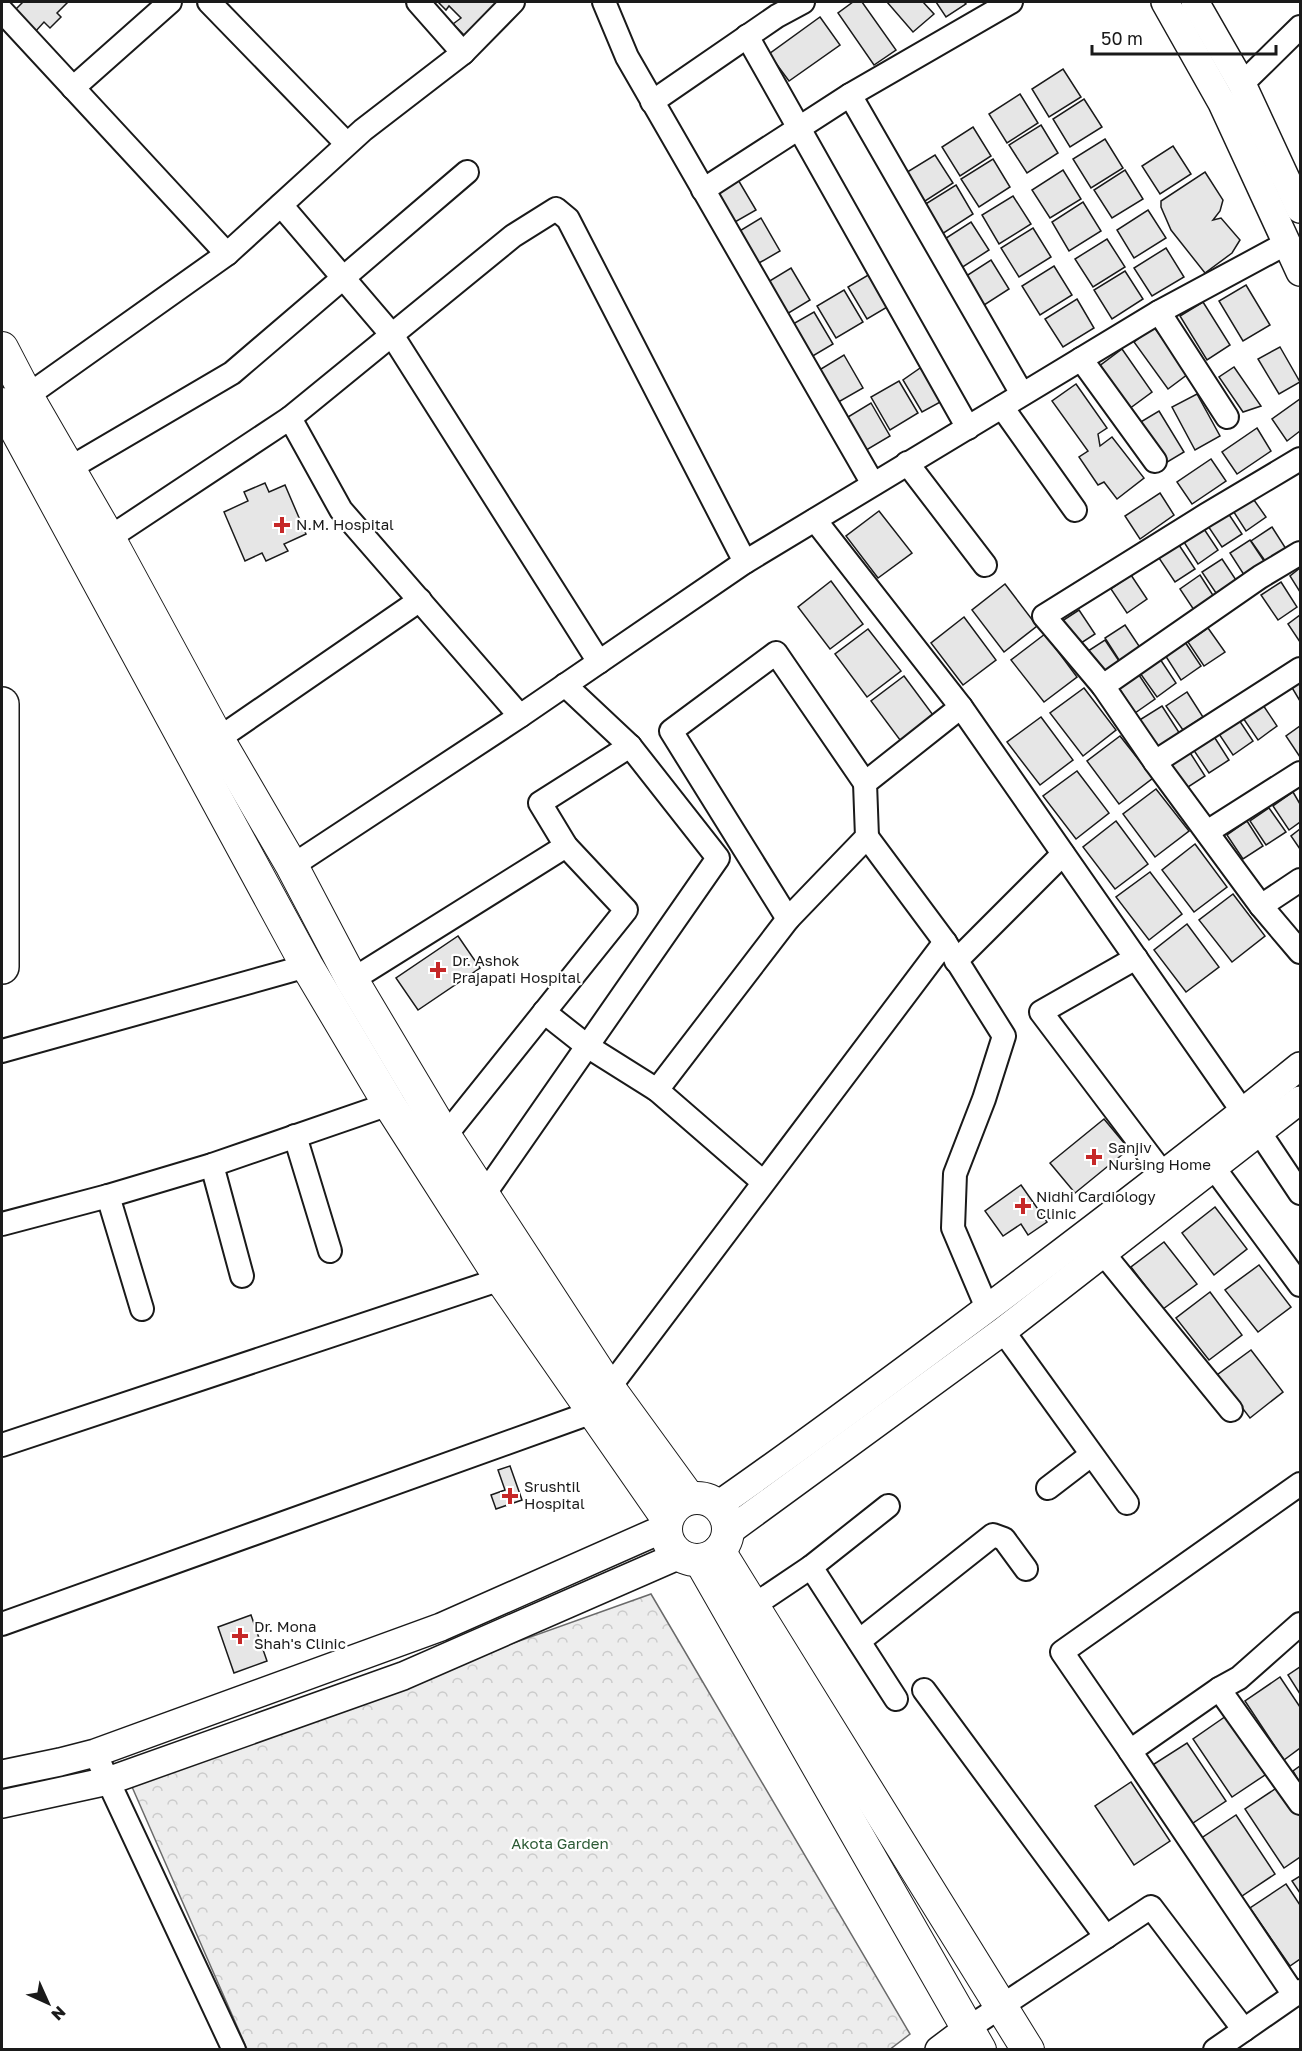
<svg xmlns="http://www.w3.org/2000/svg" width="1302" height="2051" viewBox="0 0 1302 2051" font-family="'Golos Text',sans-serif">
<defs>
<pattern id="forest-crowns" width="20" height="18" patternUnits="userSpaceOnUse" patternTransform="scale(1.5)"><rect width="20" height="18" fill="#ededed"/><path d="M2 6a3 3 0 1 1 6 0M12 15a3 3 0 1 1 6 0" fill="none" stroke="#cbcbcb"/></pattern>
</defs>
<rect width="100%" height="100%" fill="#fff"/>
<path fill="url(#forest-crowns)" stroke="#6a6a6a" stroke-width="1.5" d="M651 1594 910 2034 889 2050 247 2049 129 1780Z"/>
<g fill="#e6e6e6" stroke="#1a1a1a" stroke-width="1.5">
<path d="M23 2H68L57 13 61 17 50 28 44 22 35 32 15 10Z"/>
<path d="M441 2H500L466 37 453 24 461 18 449 6 446 10 439 3Z"/>
<path d="M853 2H862L896 50 874 65 838 13Z"/>
<path d="M887 2H923L934 14 913 32Z"/>
<path d="M936 2H964L966 4 946 17Z"/>
<path d="M820 17 840 45 789 81 769 54Z"/>
<path d="M1063 69 1081 97 1049 117 1032 89Z"/>
<path d="M1020 94 1038 123 1007 143 989 114Z"/>
<path d="M1084 99 1102 127 1070 147 1053 119Z"/>
<path d="M1041 125 1058 153 1027 173 1009 145Z"/>
<path d="M973 127 991 156 960 176 942 147Z"/>
<path d="M1105 139 1123 168 1091 188 1073 159Z"/>
<path d="M1173 146 1191 174 1160 194 1142 166Z"/>
<path d="M935 155 953 183 922 203 904 174Z"/>
<path d="M993 159 1010 187 979 207 961 179Z"/>
<path d="M1063 170 1081 199 1050 218 1032 190Z"/>
<path d="M1125 170 1143 199 1112 218 1094 190Z"/>
<path d="M1205 172 1223 200 1220 211 1213 220 1221 218 1240 240 1232 253 1205 273 1171 230 1161 207V201Z"/>
<path d="M737 178 756 210 728 226 709 194Z"/>
<path d="M956 185 973 214 942 234 924 205Z"/>
<path d="M1013 196 1031 224 999 244 982 215Z"/>
<path d="M1083 202 1101 231 1069 251 1052 222Z"/>
<path d="M1148 210 1166 238 1134 258 1117 230Z"/>
<path d="M761 218 780 251 752 267 733 235Z"/>
<path d="M971 222 989 250 958 270 940 242Z"/>
<path d="M1033 228 1051 257 1019 277 1001 248Z"/>
<path d="M1107 239 1125 267 1093 287 1075 259Z"/>
<path d="M1166 248 1184 277 1152 296 1134 268Z"/>
<path d="M991 260 1009 289 978 309 960 280Z"/>
<path d="M1054 266 1072 295 1040 315 1022 286Z"/>
<path d="M791 268 810 300 782 317 763 285Z"/>
<path d="M875 271 894 303 867 319 848 287Z"/>
<path d="M1125 271 1143 299 1112 319 1094 290Z"/>
<path d="M1246 285 1270 325 1243 341 1219 301Z"/>
<path d="M844 290 863 322 836 338 817 306Z"/>
<path d="M1077 299 1094 328 1063 347 1045 319Z"/>
<path d="M1203 302 1230 345 1207 360 1180 316Z"/>
<path d="M814 312 833 344 806 360 786 328Z"/>
<path d="M1154 327 1188 374 1168 389 1134 342Z"/>
<path d="M1280 347 1300 382 1279 394 1258 359Z"/>
<path d="M1122 349 1152 392 1129 409 1098 367Z"/>
<path d="M844 355 863 388 835 404 816 372Z"/>
<path d="M923 366 944 400 922 412 903 380Z"/>
<path d="M1234 367 1261 406 1243 412 1219 377Z"/>
<path d="M899 381 918 413 890 430 871 397Z"/>
<path d="M1076 384 1107 428 1098 434 1100 446 1112 437 1144 478 1117 499 1104 482 1098 485 1079 457 1088 451 1052 401Z"/>
<path d="M1197 394 1220 436 1195 450 1172 407Z"/>
<path d="M1300 399V431L1287 441 1272 419Z"/>
<path d="M871 403 890 436 863 452 843 420Z"/>
<path d="M1159 411 1184 452 1164 464 1139 423Z"/>
<path d="M1257 428 1271 451 1237 474 1222 452Z"/>
<path d="M1211 459 1226 481 1192 504 1177 482Z"/>
<path d="M265 483 269 492 285 485 306 534 284 544 288 551 266 561 262 553 245 561 224 512 248 501 244 492Z"/>
<path d="M1160 493 1174 515 1140 539 1125 516Z"/>
<path d="M1249 493 1266 517 1246 531 1230 506Z"/>
<path d="M1226 510 1242 534 1222 547 1206 523Z"/>
<path d="M879 511 912 553 878 578 846 536Z"/>
<path d="M1202 526 1218 550 1198 564 1182 539Z"/>
<path d="M1272 527 1288 552 1268 565 1251 541Z"/>
<path d="M1250 540 1266 564 1246 578 1230 553Z"/>
<path d="M1179 545 1195 569 1175 582 1159 558Z"/>
<path d="M1222 559 1238 583 1218 596 1202 572Z"/>
<path d="M1300 568V592L1290 576Z"/>
<path d="M1131 575 1147 599 1127 613 1111 589Z"/>
<path d="M1200 575 1216 600 1196 613 1180 589Z"/>
<path d="M831 581 863 624 830 649 798 607Z"/>
<path d="M1281 582 1297 607 1278 620 1261 595Z"/>
<path d="M1005 584 1037 626 1004 652 972 610Z"/>
<path d="M1079 610 1095 634 1075 647 1059 623Z"/>
<path d="M1300 615V642L1288 624Z"/>
<path d="M964 617 996 660 963 685 931 643Z"/>
<path d="M1125 625 1141 649 1121 663 1105 638Z"/>
<path d="M1208 628 1225 652 1204 666 1188 642Z"/>
<path d="M868 629 901 671 867 697 835 654Z"/>
<path d="M1045 634 1077 677 1044 702 1011 660Z"/>
<path d="M1105 640 1121 664 1101 677 1085 653Z"/>
<path d="M1185 642 1201 666 1181 680 1165 655Z"/>
<path d="M1160 659 1176 683 1157 697 1140 673Z"/>
<path d="M1139 675 1155 699 1135 713 1119 688Z"/>
<path d="M904 676 936 719 903 744 871 701Z"/>
<path d="M1300 680V701L1291 686Z"/>
<path d="M1084 688 1116 730 1083 756 1050 713Z"/>
<path d="M1187 692 1203 717 1183 730 1166 706Z"/>
<path d="M1261 702 1277 726 1258 740 1241 715Z"/>
<path d="M1162 706 1180 734 1157 750 1138 721Z"/>
<path d="M1041 717 1073 760 1040 785 1007 742Z"/>
<path d="M1237 717 1253 741 1233 755 1217 731Z"/>
<path d="M1300 726V757L1286 736Z"/>
<path d="M1213 735 1229 760 1209 773 1193 749Z"/>
<path d="M1120 736 1153 778 1119 804 1087 761Z"/>
<path d="M1189 751 1205 776 1185 789 1169 765Z"/>
<path d="M1077 771 1109 813 1076 839 1043 796Z"/>
<path d="M1156 789 1189 831 1155 857 1123 814Z"/>
<path d="M1293 792 1300 804V822L1289 830 1273 806Z"/>
<path d="M1269 808 1286 832 1266 845 1250 821Z"/>
<path d="M1116 821 1148 864 1115 889 1083 847Z"/>
<path d="M1247 821 1263 846 1243 859 1227 835Z"/>
<path d="M1300 829V849L1291 836Z"/>
<path d="M1195 844 1227 887 1194 912 1162 870Z"/>
<path d="M1150 872 1182 914 1149 940 1116 897Z"/>
<path d="M1233 894 1265 936 1232 962 1199 920Z"/>
<path d="M1187 924 1219 967 1186 992 1154 950Z"/>
<path d="M458 936 480 968 418 1010 396 978Z"/>
<path d="M1104 1119 1129 1149 1075 1193 1050 1163Z"/>
<path d="M1021 1185 1047 1222 1028 1235 1021 1224 1003 1236 985 1211Z"/>
<path d="M1215 1207 1247 1249 1214 1275 1182 1233Z"/>
<path d="M1164 1242 1197 1284 1163 1309 1131 1267Z"/>
<path d="M1259 1265 1291 1307 1258 1332 1225 1290Z"/>
<path d="M1210 1292 1242 1335 1209 1360 1176 1318Z"/>
<path d="M1251 1350 1283 1392 1250 1418 1217 1375Z"/>
<path d="M510 1466 522 1500 496 1509 491 1495 505 1490 498 1470Z"/>
<path d="M251 1615 267 1661 234 1673 218 1627Z"/>
<path d="M1300 1667V1694L1288 1675Z"/>
<path d="M1280 1677 1300 1707V1748L1284 1760 1245 1701Z"/>
<path d="M1229 1714 1268 1773 1232 1797 1193 1739Z"/>
<path d="M1187 1743 1226 1801 1190 1825 1151 1766Z"/>
<path d="M1300 1766V1783L1293 1771Z"/>
<path d="M1131 1782 1170 1841 1134 1865 1095 1806Z"/>
<path d="M1281 1785 1300 1815V1857L1284 1868 1245 1809Z"/>
<path d="M1236 1815 1275 1874 1239 1898 1200 1839Z"/>
<path d="M1300 1876V1893L1292 1881Z"/>
<path d="M1286 1884 1300 1905V1959L1290 1966 1250 1908Z"/>
</g>
<g fill="none" stroke-linecap="round" stroke-linejoin="round">
<g stroke="#1a1a1a" stroke-width="26">
<g id="minor">
<path d="M209 2 347 144"/>
<path d="M418 2 463 53"/>
<path d="M604 2 627 57 873 484"/>
<path d="M2 11 227 254"/>
<path d="M747 36 968 428"/>
<path d="M1242 84 1300 27"/>
<path d="M73 88 170 2"/>
<path d="M850 95 1022 394"/>
<path d="M652 102 777 16 803 2"/>
<path d="M703 190 850 95 1011 2"/>
<path d="M281 205 392 335 599 662"/>
<path d="M1159 312 1227 417"/>
<path d="M1081 359 1155 461"/>
<path d="M27 396 227 254 363 130 463 53 513 2"/>
<path d="M1002 407 1075 510"/>
<path d="M290 418 513 236 556 209 568 219 745 562"/>
<path d="M1300 459 1206 515 1044 616 1103 686 1155 762 1261 906 1300 952"/>
<path d="M907 463 985 565"/>
<path d="M70 468 232 373 467 172"/>
<path d="M815 520 961 707 1243 1112"/>
<path d="M109 538 290 418 341 510 520 716"/>
<path d="M1103 686 1260 577 1300 553"/>
<path d="M218 739 420 600"/>
<path d="M1155 762 1300 669"/>
<path d="M1207 832 1300 773"/>
<path d="M867 837 945 942 1004 1036 984 1099 955 1174 953 1228 987 1308"/>
<path d="M292 866 520 716 745 562 1159 312 1287 243"/>
<path d="M1261 906 1300 880"/>
<path d="M788 919 671 731 776 653 865 783"/>
<path d="M1136 958 1041 1012 1164 1175"/>
<path d="M956 961 1063 854"/>
<path d="M352 980 566 846"/>
<path d="M544 1012 587 1046 657 1090 763 1182"/>
<path d="M2 1051 307 966"/>
<path d="M657 1090 788 919 867 837 865 783 961 707"/>
<path d="M1260 1133 1300 1193"/>
<path d="M295 1136 330 1251"/>
<path d="M445 1136 626 910 566 846 540 803 630 746"/>
<path d="M212 1165 242 1276"/>
<path d="M1214 1168 1300 1285"/>
<path d="M108 1196 142 1309"/>
<path d="M483 1196 718 858 630 746 565 685"/>
<path d="M2 1224 108 1196 212 1165 389 1104"/>
<path d="M1103 1253 1231 1410"/>
<path d="M1003 1331 1127 1503"/>
<path d="M609 1388 945 942"/>
<path d="M2 1445 501 1279"/>
<path d="M1300 1484 1062 1652 1130 1751 1219 1689 1239 1678 1300 1624"/>
<path d="M1048 1488 1091 1455"/>
<path d="M811 1567 888 1506"/>
<path d="M753 1606 811 1567 896 1699"/>
<path d="M2 1624 593 1412"/>
<path d="M859 1641 993 1535 1004 1539 1026 1569"/>
<path d="M1219 1689 1300 1803"/>
<path d="M924 1690 1106 1937"/>
<path d="M1130 1751 1294 1995"/>
<path d="M95 1753 234 2050"/>
<path d="M967 2029 1151 1907 1244 2030"/>
<path d="M1215 2050 1300 1991"/>
</g>
</g>
<g stroke="#1a1a1a" stroke-width="30">
<g id="tertiary">
<path d="M1165 2 1222 103 1300 272"/>
<path d="M1195 2 1242 84 1300 209"/>
<path d="M718 1505C796 1451 872 1394 949 1337 1067 1249 1185 1159 1300 1066"/>
<path d="M728 1532 1003 1331 1300 1100"/>
<path d="M2 1774 60 1762 95 1753 441 1627 665 1528"/>
<path d="M2 1804 108 1781 403 1676 680 1555"/>
<path d="M939 2050 967 2029"/>
</g>
</g>
<g stroke="#1a1a1a" stroke-width="34">
<g id="secondary">
<path d="M2 348 27 396 109 538 218 739 292 866 352 980 445 1136 609 1388 689 1498"/>
<path d="M2 404 307 966 389 1104 501 1279 667 1518"/>
<circle cx="697" cy="1529" r="31"/>
<path d="M719 1551 1028 2050"/>
<path d="M700 1560 980 2050"/>
</g>
</g>
<g stroke="#1a1a1a" stroke-width="36">
<path id="primary" d="M2 704V967"/>
</g>
<use href="#minor" stroke="#fff" stroke-width="22"/>
<use href="#tertiary" stroke="#fff" stroke-width="27"/>
<use href="#secondary" stroke="#fff" stroke-width="32"/>
<use href="#primary" stroke="#fff" stroke-width="33"/>
</g>
<g fill="#c62828" stroke="#fff" stroke-width="2">
<path d="M279 516h6v6h6v6h-6v6h-6v-6h-6v-6h6z"/>
<path d="M435 961h6v6h6v6h-6v6h-6v-6h-6v-6h6z"/>
<path d="M1091 1148h6v6h6v6h-6v6h-6v-6h-6v-6h6z"/>
<path d="M1020 1197h6v6h6v6h-6v6h-6v-6h-6v-6h6z"/>
<path d="M507 1487h6v6h6v6h-6v6h-6v-6h-6v-6h6z"/>
<path d="M237 1627h6v6h6v6h-6v6h-6v-6h-6v-6h6z"/>
</g>
<g text-anchor="middle" stroke-width="4.5" stroke-linejoin="round" paint-order="stroke">
<g font-size="15" fill="#1a1a1a" stroke="#fff" text-anchor="start">
<text x="296" y="530">N.M. Hospital</text>
<text x="452" y="966">Dr. Ashok<tspan x="452" dy="17">Prajapati Hospital</tspan></text>
<text x="1108" y="1153">Sanjiv<tspan x="1108" dy="17">Nursing Home</tspan></text>
<text x="1036" y="1202">Nidhi Cardiology<tspan x="1036" dy="17">Clinic</tspan></text>
<text x="524" y="1492">Srushtil<tspan x="524" dy="17">Hospital</tspan></text>
<text x="254" y="1632">Dr. Mona<tspan x="254" dy="17">Shah's Clinic</tspan></text>
</g>
<g font-size="15" fill="#2b5a34" stroke="#fff">
<text x="560" y="1849">Akota Garden</text>
</g>
</g>
<rect width="1302" height="2051" fill="none" stroke="#1a1a1a" stroke-width="6"/>
<g transform="translate(48 2003) rotate(135)" stroke="#ffffff" stroke-width="4.5" paint-order="stroke">
<path d="M0-4.5L10 22L0 15L-10 22Z" fill="#1a1a1a"/>
<text y="-9" font-size="16" font-weight="bold" text-anchor="middle" fill="#1a1a1a">N</text>
</g>
<path d="M1092 45v9h184v-9" fill="none" stroke="#1a1a1a" stroke-width="3"/>
<text x="1101" y="45" font-size="18" fill="#1a1a1a" stroke="#ffffff" stroke-width="4.5" paint-order="stroke">50 m</text>
</svg>
